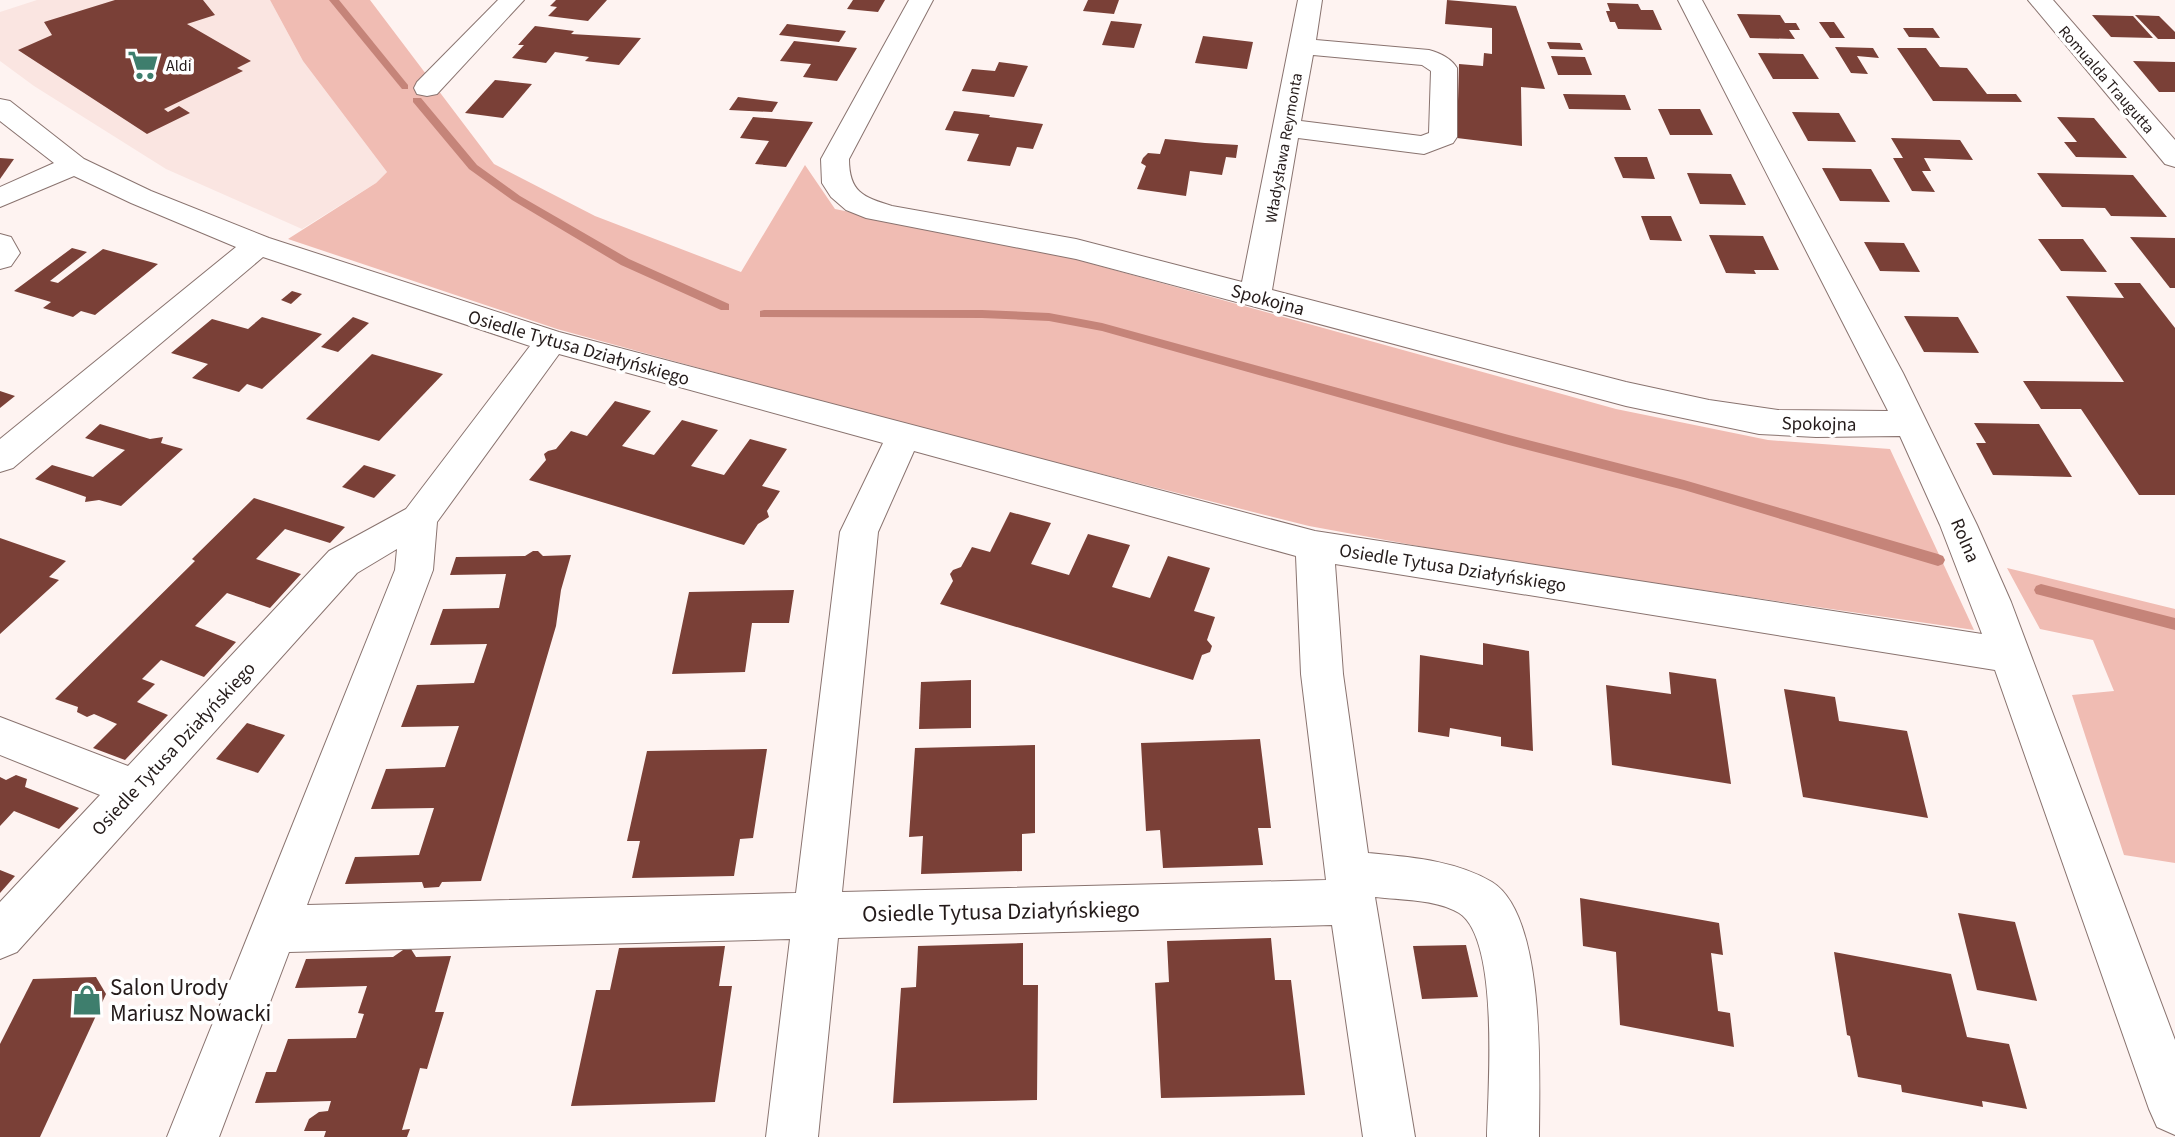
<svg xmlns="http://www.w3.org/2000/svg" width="2175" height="1137" viewBox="0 0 2175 1137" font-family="'Source Sans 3',sans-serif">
<rect width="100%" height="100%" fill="#fef3f1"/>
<path fill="#fae5e1" d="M37 0H270L303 61 387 172 376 183 302 229 166 169 34 86 0 61V12Z"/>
<g fill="#f0bcb3">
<path d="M270 0H370L494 164 595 216 741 272 805 165 835 209 1053 253 1616 409 1768 440 1890 449 1974 630 1489 559 1309 526 903 424 557 329 288 239 376 183 387 172 303 61Z"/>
<path d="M2007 568 2175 609V863L2124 855 2072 695 2114 691 2093 640 2040 629Z"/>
</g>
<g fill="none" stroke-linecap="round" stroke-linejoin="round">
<g fill="#c58479" fill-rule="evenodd">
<path d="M329 0H339L408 85V89H402Z"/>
<path d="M413 98H421L477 165 520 196 629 259 729 304V310H721L621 265 512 200 469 169 413 102Z"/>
<path d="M764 310H982L1049 313 1102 323 1505 434 1684 480 1938 554 1943 556 1945 560 1943 564 1938 566 1684 490 1505 444 1102 331 1049 321 982 318 760 317V311Z"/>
<path d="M2041 584 2175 618V630L2036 594 2034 590 2036 586Z"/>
</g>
</g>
<g fill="#7a4037">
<path d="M115 0H203L215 15 187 24 251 61 237 68 243 71 164 109 168 112 179 106 190 113 147 134 18 50 52 35 44 22Z"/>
<path d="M556 0H607L588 21 548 16 557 7 550 6Z"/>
<path d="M853 0H885L878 12 847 9Z"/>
<path d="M1088 0H1119L1114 14 1083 11Z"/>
<path d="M1447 0 1516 6 1545 89 1521 87 1522 146 1457 138 1459 64 1483 66 1484 53 1492 54V28L1445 24Z"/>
<path d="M1607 3 1638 4 1641 10H1653L1662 30 1618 29 1615 22H1610L1606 11H1610Z"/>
<path d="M1737 14 1780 15 1785 23H1796L1800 30H1789L1795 39 1750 38Z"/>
<path d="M2092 15 2133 16 2153 38 2111 37Z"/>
<path d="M2135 15 2159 16 2175 32V39H2158Z"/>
<path d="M1111 21 1142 24 1134 48 1102 45Z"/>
<path d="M1819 22H1834L1845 38H1830Z"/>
<path d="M787 24 846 31 839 42 779 35Z"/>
<path d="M535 26 574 31 571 34 641 38 619 65 585 61 589 57 555 52 546 63 512 58 524 45H518Z"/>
<path d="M1903 28H1933L1940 38 1909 37Z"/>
<path d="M1203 36 1253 42 1247 69 1195 63Z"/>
<path d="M794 41 857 48 837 81 803 77 811 64 780 61Z"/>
<path d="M1547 42 1580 43 1583 50 1550 49Z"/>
<path d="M1835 47 1873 48 1879 58 1857 56 1868 74 1851 73Z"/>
<path d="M1897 48H1926L1940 67 1967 68 1987 94H2016L2022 102 1933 101Z"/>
<path d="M1758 53 1803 54 1819 79H1773Z"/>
<path d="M1551 56 1585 57 1592 75H1558Z"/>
<path d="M2133 61 2175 62V92H2159Z"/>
<path d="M999 62 1028 66 1014 97 962 91 972 69 995 71Z"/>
<path d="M495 80 532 84 503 118 465 113Z"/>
<path d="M1563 94 1625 95 1631 110 1569 109Z"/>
<path d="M738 97 778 102 772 112 729 110Z"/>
<path d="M1658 109H1700L1713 135H1670Z"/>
<path d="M954 111 990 115 989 117 1043 124 1033 149 1017 147 1010 166 967 161 979 134 945 130Z"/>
<path d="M1792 112 1839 113 1856 142 1808 141Z"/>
<path d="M753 117 813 122 786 167 755 164 769 141 740 138Z"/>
<path d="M2057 117 2094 118 2127 158 2076 157 2064 142H2077Z"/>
<path d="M1891 138 1960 140 1973 160 1924 158 1931 171H1922L1935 192 1912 191 1893 158H1903Z"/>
<path d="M1165 139 1205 143 1238 145 1236 158 1226 157 1222 175 1190 171 1186 196 1137 189 1146 166 1141 163 1143 158 1148 153 1160 154Z"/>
<path d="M1614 157H1647L1655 179 1623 178Z"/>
<path d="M0 158 14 159 0 179Z"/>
<path d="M1822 168 1871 169 1890 202 1840 201Z"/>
<path d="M1687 173 1731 174 1746 205 1700 204Z"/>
<path d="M2037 173 2133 175 2167 217 2111 216 2105 208 2062 207Z"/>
<path d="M1641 216H1671L1682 241 1650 240Z"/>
<path d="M1709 235 1763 236 1779 270H1754L1756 274 1726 273Z"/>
<path d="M2130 237 2175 238V288H2170Z"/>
<path d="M2038 239H2083L2107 272 2061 271Z"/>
<path d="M1864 242 1904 243 1920 272 1880 271Z"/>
<path d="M72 248 87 252 50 281 58 283 103 249 158 264 95 315 81 311 73 317 43 308 51 302 14 291Z"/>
<path d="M2114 283H2140L2175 328V495H2139L2081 409H2041L2023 381 2124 382 2066 296 2124 298Z"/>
<path d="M292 291 302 294 291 304 281 300Z"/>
<path d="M1904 316 1958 317 1979 353 1924 352Z"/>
<path d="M262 317 322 334 262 389 247 384 239 392 192 378 208 364 171 353 212 319 248 329Z"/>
<path d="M353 317 369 323 338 352 321 347Z"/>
<path d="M372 354 443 374 379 441 306 419Z"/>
<path d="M0 391 15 396 0 408Z"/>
<path d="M615 401 651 411 622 446 654 455 682 420 718 430 691 466 724 475 750 439 787 449 762 486 780 491 767 511 769 517 758 524 744 545 529 480 546 460 544 454 548 451 556 449 571 431 587 436Z"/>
<path d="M1974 423 2039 424 2072 477 1993 475 1976 443H1986Z"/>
<path d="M100 424 150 439 163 437 161 443 183 449 121 506 99 500 85 502 86 497 35 479 52 465 93 477 125 450 85 438Z"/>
<path d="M364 465 396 475 374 498 342 487Z"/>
<path d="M254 498 345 527 330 543 285 529 256 559 301 574 270 608 227 593 195 626 236 642 204 677 161 660 142 679 155 684 137 702 168 715 125 760 93 748 117 724 94 714 87 717 77 712 78 707 55 699 195 561 192 559Z"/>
<path d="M1010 512 1051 523 1031 564 1069 575 1088 534 1130 545 1112 587 1150 598 1168 556 1210 568 1194 611 1215 617 1207 640 1212 646 1210 652 1202 655 1193 680 940 604 953 581 950 574 953 570 961 567 972 547 990 552Z"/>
<path d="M0 538 66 561 49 577 59 580 0 634Z"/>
<path d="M533 551H538L543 556 571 555 561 590 556 626 481 881 442 882 439 887 424 888 422 882 345 884 355 857 419 855 434 808 371 809 386 769 445 767 459 726 401 727 417 685 474 683 487 644 430 645 443 609 499 608 506 574 450 575 456 557 525 556Z"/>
<path d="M794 590 789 623H752L745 672 672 674 689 592Z"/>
<path d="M1483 643 1529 651 1533 751 1501 746V737L1450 728 1449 737 1418 732 1420 655 1483 665Z"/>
<path d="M1669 672 1716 679 1731 784 1612 765 1606 685 1671 694Z"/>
<path d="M971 680V728L919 729 921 682Z"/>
<path d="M1784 689 1835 697 1839 721 1907 731 1928 818 1803 797Z"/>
<path d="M247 723 285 735 258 773 216 759Z"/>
<path d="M1260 739 1271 828H1258L1263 865 1163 868 1160 830 1146 831 1141 743Z"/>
<path d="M1035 745V833L1022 834V871L921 874 923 836 909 837 915 748Z"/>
<path d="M767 749 753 838 740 839 734 876 632 878 640 841H627L647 751Z"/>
<path d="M16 775 27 779 25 787 79 808 59 829 14 811 0 826V777L6 780Z"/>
<path d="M0 870 15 876 0 893Z"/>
<path d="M1580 898 1719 923 1723 955 1711 953 1718 1011 1730 1013 1734 1047 1620 1025 1616 952 1583 946Z"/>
<path d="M1958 913 2015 922 2037 1001 1977 990Z"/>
<path d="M1271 938 1275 980H1291L1305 1095 1161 1098 1155 983 1169 982 1167 941Z"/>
<path d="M1023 943V985H1038L1037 1100 893 1103 901 988 916 987 918 946Z"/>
<path d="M1466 945 1478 997 1422 999 1413 946Z"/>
<path d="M725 946 719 986H732L715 1102 571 1106 596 990H610L619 948Z"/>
<path d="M411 949 416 957 451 956 435 1012H444L427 1069 420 1068 402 1130 410 1129 407 1137H324L326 1131H304L309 1119 319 1112 328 1111 331 1101 255 1103 266 1072H276L288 1039 356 1038 364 1014 358 1013 367 986 295 988 306 959 393 957 403 950Z"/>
<path d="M1834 952 1951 974 1967 1037 2009 1044 2027 1109 1982 1101 1983 1107 1902 1092 1901 1085 1858 1077 1850 1036 1847 1035Z"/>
<path d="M96 977 106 994 40 1137H0V1044L33 979Z"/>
</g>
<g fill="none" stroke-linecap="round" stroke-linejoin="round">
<g stroke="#89736f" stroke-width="2">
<g id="minor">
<path d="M498 0H524L437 94 427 96 417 94 414 88 417 82Z"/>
<path d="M909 0H933L849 159C849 192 863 197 892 206L1076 239 1242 282 1298 0H1322L1316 40 1429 50C1440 53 1451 58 1457 68V137L1453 143 1424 154 1298 138 1272 290 1626 382 1709 400 1778 410 1888 411 1678 0H1702L1903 373 1977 525 2011 602 2175 1040V1135L2157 1127 2149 1109 1995 670 1335 564 1343 674 1368 853C1409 857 1455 860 1492 882 1547 916 1539 1079 1539 1137H1487C1488 1090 1500 939 1459 913 1436 899 1400 900 1375 897L1415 1137H1363L1332 925 838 938 818 1137H766L790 939 289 952 219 1137H167L395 570 397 549 357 573 17 952 0 959V902L100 795 0 755V717L128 766 329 551 406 509 530 346 263 257 13 468 0 472V439L236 247 131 203 74 176 0 207V187L54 163 0 121V99L10 101 84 159 151 191 269 238 559 332 1315 531 1982 634 1940 525 1900 436 1816 437 1759 434 1626 406 1076 259 866 218 846 210 831 197 822 183 821 159ZM1313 55 1422 65 1431 71 1429 133 1421 136 1301 121ZM559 354 883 443 840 532 796 893 307 905 433 570 437 522ZM914 451 1296 556 1301 674 1326 880 842 892 878 532Z"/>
<path d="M2028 0H2053L2175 140V167L2165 164Z"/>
<path d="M0 234 11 237 20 253 11 266 0 269Z"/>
</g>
</g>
<use href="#minor" fill="#fff" fill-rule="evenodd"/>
</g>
<defs>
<g id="supermarket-bare" transform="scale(2.415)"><path d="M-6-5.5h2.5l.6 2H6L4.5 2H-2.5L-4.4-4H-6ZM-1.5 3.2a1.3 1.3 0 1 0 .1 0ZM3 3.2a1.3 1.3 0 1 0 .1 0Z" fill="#3e7e6d" stroke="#fff" stroke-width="2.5" paint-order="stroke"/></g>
<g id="shop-bare" transform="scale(2.415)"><path d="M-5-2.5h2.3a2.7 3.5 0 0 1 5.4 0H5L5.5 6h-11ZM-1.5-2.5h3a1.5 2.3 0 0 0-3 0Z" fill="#3e7e6d" stroke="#fff" stroke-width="2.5" paint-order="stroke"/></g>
</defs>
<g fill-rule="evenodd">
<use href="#supermarket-bare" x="143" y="65"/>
<use href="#shop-bare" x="87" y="1000"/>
</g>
<g text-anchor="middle" stroke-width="7" stroke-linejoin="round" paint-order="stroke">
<g font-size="16" fill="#241b1a" stroke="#fff" text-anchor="start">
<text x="166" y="71">Aldi</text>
</g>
<g font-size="16" fill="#241b1a" stroke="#fff">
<text transform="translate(2107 79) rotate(49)" y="6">Romualda Traugutta</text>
<text transform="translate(1283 148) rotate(-80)" y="6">Władysława Reymonta</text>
</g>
<g font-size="19" fill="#241b1a" stroke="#fff">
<text transform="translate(1268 299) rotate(15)" y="7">Spokojna</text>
<text transform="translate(579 347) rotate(16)" y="7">Osiedle Tytusa Działyńskiego</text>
<text transform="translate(1819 423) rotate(1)" y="7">Spokojna</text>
<text transform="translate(1966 540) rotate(67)" y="7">Rolna</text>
<text transform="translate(1453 567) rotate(9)" y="7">Osiedle Tytusa Działyńskiego</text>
<text transform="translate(173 748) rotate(-47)" y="7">Osiedle Tytusa Działyńskiego</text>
</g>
<g font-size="23" fill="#241b1a" stroke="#fff">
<text transform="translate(1001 911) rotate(-1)" y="8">Osiedle Tytusa Działyńskiego</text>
</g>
<g font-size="23" fill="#241b1a" stroke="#fff" text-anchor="start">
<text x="110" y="995">Salon Urody<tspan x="110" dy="26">Mariusz Nowacki</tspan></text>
</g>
</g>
</svg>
